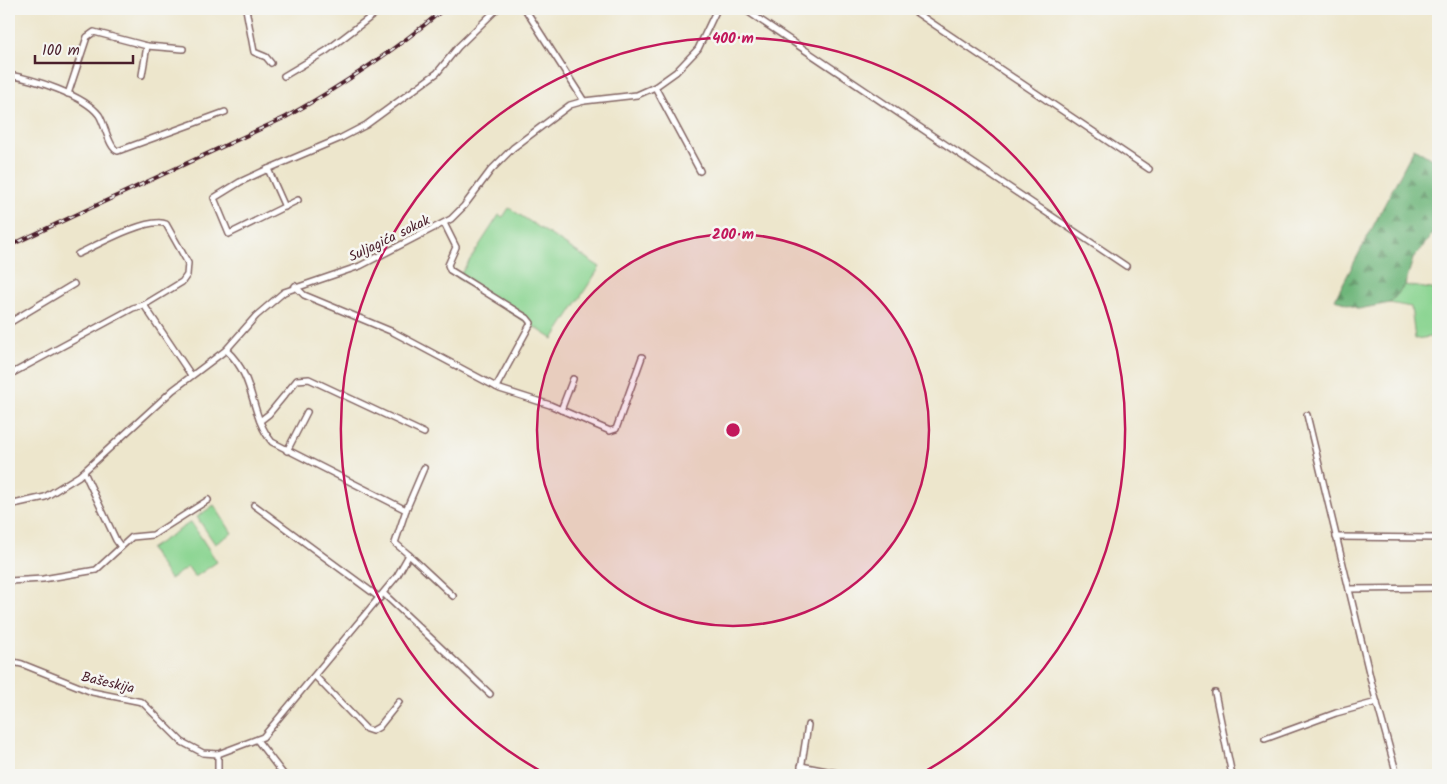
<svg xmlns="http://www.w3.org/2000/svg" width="1447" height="784" viewBox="0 0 1447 784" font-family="Kalam,sans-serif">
<defs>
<pattern id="forest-firs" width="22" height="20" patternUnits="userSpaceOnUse" patternTransform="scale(1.25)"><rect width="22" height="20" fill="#6eb67a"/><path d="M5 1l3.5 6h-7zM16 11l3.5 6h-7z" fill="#5c9364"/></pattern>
</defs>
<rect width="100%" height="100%" fill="#f6f6f2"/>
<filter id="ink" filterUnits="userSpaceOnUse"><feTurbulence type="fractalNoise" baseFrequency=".02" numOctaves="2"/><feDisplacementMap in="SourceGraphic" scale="10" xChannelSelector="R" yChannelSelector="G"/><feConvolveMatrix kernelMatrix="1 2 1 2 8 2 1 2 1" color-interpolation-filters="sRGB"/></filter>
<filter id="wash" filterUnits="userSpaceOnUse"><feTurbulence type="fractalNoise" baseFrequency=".0096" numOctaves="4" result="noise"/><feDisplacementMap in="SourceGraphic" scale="20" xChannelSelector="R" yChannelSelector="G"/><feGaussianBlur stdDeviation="1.12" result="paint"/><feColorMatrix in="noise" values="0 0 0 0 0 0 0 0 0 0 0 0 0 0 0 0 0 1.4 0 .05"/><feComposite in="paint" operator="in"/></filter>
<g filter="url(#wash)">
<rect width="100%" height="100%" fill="#ede6cc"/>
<g fill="#89d490" stroke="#6a7a5e">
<path d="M509 208 600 267 553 339 458 278 499 215 503 217Z"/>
<path d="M1405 285 1438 290V336L1415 339 1411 307 1390 303Z"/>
<path d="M214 505 232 533 215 544 197 517Z"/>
<path d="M191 522 217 562 195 577 188 567 170 579 150 549Z"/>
</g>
<path fill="url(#forest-firs)" stroke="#5c6a52" d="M1414 148 1438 163V227L1413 259 1405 285 1390 303 1359 309 1335 299Z"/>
</g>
<g filter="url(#ink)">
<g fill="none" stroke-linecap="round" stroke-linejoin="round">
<g stroke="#836563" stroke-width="8">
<g id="minor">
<path d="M246 9 254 52 266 57 271 63"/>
<path d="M525 9 584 101"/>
<path d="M744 9 1126 266"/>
<path d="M911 9 1149 169"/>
<path d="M147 46 183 49"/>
<path d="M9 75C33 79 84 95 99 115 105 124 109 149 118 151L225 112"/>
<path d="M284 76 326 51 381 9"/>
<path d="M655 87 700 171"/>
<path d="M68 94 87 37 94 32 147 46 142 75"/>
<path d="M268 169 240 182 214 198 229 234 298 200"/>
<path d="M285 207 268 169 341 138 366 125 437 73 458 47 497 9"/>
<path d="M444 223 456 247 448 265 450 270 527 318 531 323 496 387"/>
<path d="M78 254C95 246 149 216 166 224L188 263 187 275 182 282 144 305"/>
<path d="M295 286 304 295 393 332 500 389 550 405 610 431 616 429 642 357"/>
<path d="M9 323 74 284"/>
<path d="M9 375 133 308 144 305 191 375"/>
<path d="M561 410 573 379"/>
<path d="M1307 415 1372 685 1397 775"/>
<path d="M260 421 269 414 297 380 309 379 424 433"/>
<path d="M287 451 307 412"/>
<path d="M84 472 116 540 121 547"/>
<path d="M9 505 45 497 79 476 173 390 226 350 256 316 284 292 360 266 451 219 464 206 491 170 513 148 570 105 584 101 637 95 655 87 676 72 698 49 717 9"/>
<path d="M254 505 380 598"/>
<path d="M406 510 424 468"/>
<path d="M1336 537 1438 538"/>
<path d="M409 555 453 596"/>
<path d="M9 581 43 579 96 570 132 537 153 535 208 500"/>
<path d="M1349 589 1438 588"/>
<path d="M384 594 490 694"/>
<path d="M9 661 22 664 92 692 142 702 182 742 203 753 218 754 263 737 397 576 409 555 395 543 406 510 272 442C249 415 257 378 226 350"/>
<path d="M315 676 366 729 372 731 379 727 399 702"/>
<path d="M1215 693 1232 775"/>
<path d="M1265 739 1336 713 1377 702"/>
<path d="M257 740 284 775"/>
<path d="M801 766 847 775"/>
<path d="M218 775V754"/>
<path d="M800 775 808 725"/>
</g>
</g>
<use href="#minor" stroke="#fff" stroke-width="5"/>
<g stroke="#4a1f2b" stroke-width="4">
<path id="rail" d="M9 246 286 117C343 85 394 51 444 9"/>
</g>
<use href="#rail" stroke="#f6f6f2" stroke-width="2" stroke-dasharray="5.5" stroke-linecap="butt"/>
</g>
</g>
<circle cx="733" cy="430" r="196" fill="#c2185b" fill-opacity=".12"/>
<g fill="none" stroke="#c2185b" stroke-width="2.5">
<circle cx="733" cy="430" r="196"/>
<path d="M546 774A392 392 0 1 1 920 774"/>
</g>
<g text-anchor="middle" stroke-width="5" stroke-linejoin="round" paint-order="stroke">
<g font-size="14" fill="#4a1f2b" stroke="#f6f6f2">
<text transform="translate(389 238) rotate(-26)" y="5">Suljagića sokak</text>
<text transform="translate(108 682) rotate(13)" y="5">Bašeskija</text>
</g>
</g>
<circle cx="733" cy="430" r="8" fill="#c2185b" stroke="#f6f6f2" stroke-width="2.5"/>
<g font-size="15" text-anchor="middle" font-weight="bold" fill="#c2185b" stroke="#f6f6f2" stroke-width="5" stroke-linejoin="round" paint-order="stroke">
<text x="733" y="43">400 m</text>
<text x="733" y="239">200 m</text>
</g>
<rect width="1447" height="784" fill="none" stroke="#f6f6f2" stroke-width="30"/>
<path d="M35 55v8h98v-8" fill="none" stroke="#4a1f2b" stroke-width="2.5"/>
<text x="42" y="55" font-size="15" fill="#4a1f2b" stroke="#f6f6f2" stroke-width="4" paint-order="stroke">100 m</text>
</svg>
